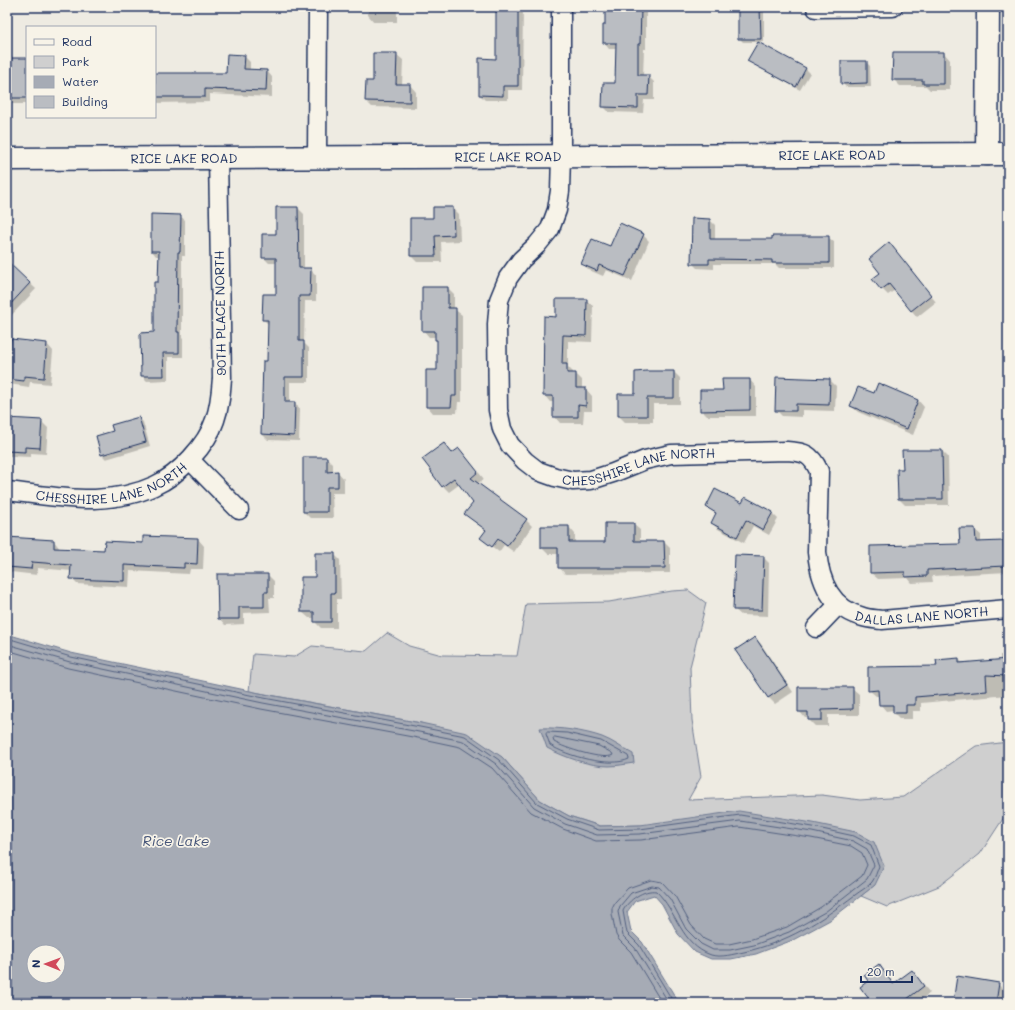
<svg xmlns="http://www.w3.org/2000/svg" width="1015" height="1010" viewBox="0 0 1015 1010" font-family="Mali,sans-serif">
<rect width="100%" height="100%" fill="#eeebe2"/>
<filter id="ink" filterUnits="userSpaceOnUse"><feTurbulence type="fractalNoise" baseFrequency=".025" numOctaves="2"/><feDisplacementMap in="SourceGraphic" scale="8" xChannelSelector="R" yChannelSelector="G"/><feConvolveMatrix kernelMatrix="1 2 1 2 8 2 1 2 1" color-interpolation-filters="sRGB"/></filter>
<g filter="url(#ink)">
<path fill="#cfcfcf" stroke="#757f96" d="M688 590 706 603 690 667 692 720 701 777 688 800 822 795 860 800 903 797 976 746 1008 742V811L980 854 939 886 887 907 861 896 875 885 640 825 600 826 569 816 540 800 502 757 421 723 249 691 253 654 294 657 312 646 366 651 387 633 409 646 442 655 517 656 526 604 609 602 672 591Z"/>
<g fill="#a6abb5" stroke="#6e7992" fill-rule="evenodd">
<path d="M7 634 71 653 264 694 421 723 467 733 502 757 540 800 569 816 600 826 640 825 739 811 813 823 856 832 874 842 884 866 875 885 830 920 793 940 756 954 731 959H711L695 952 678 934 662 904 654 895 635 901 627 912 631 931 642 942 679 1003H7ZM34 952H58V976H34Z"/>
<path d="M540 728C559 727 585 731 602 737 613 741 623 749 633 754L634 763C626 764 617 766 609 766 589 766 564 757 547 748Z"/>
</g>
<g fill="#0003">
<path d="M368 7H397V22H374L368 15Z"/>
<path d="M497 7H523L522 90H508V100H485L480 95 497 60Z"/>
<path d="M607 7H646V49H644L643 76H648L654 82V100H644L643 113 609 112 603 106 616 84 617 49H609L604 43 606 26Z"/>
<path d="M739 7H764V42H743L739 38Z"/>
<path d="M944 53 950 60V90H930L926 86H900L893 79Z"/>
<path d="M396 54 403 60 402 85H410L416 92V108L372 107 366 101Z"/>
<path d="M244 56 250 62V71H267L272 77V97L210 94V102L155 103V74H227Z"/>
<rect x="7" y="59" width="20" height="45"/>
<path d="M749 61 806 69 810 73 800 90 753 64Z"/>
<path d="M866 62 870 66 871 87H846L842 83Z"/>
<path d="M298 208 304 214V269H310L316 275V301H305L304 343 309 348V382H290V403H295L300 409 299 441 268 440 262 434 264 362H268V324L263 319 277 295V263H269L263 257 277 235Z"/>
<path d="M453 208 459 214 460 241 441 242 442 262H417L411 256 434 219Z"/>
<path d="M180 216 185 220V256H182V337L183 338V357H168V380L147 381 142 376 155 333 159 283 160 256H156L152 251Z"/>
<path d="M693 219 710 220 715 225V240H773L828 237 834 242V268H779L775 264H714V269L697 268 692 263Z"/>
<path d="M643 235 649 241 632 281 606 270 603 276 589 270 583 264 610 248Z"/>
<path d="M889 244 936 302 917 317 895 290 888 295 882 289 881 273Z"/>
<path d="M7 262 36 289 9 318 7 316Z"/>
<path d="M423 288H448L454 294V309L462 315V402H458L457 413H433L427 406 438 371V341L436 340V337H429L423 330Z"/>
<path d="M586 300 593 306 592 342 568 341V367L573 372V374H576L582 380V389H586L592 396V411H584L583 423H560L554 416V402H550L544 395 557 318Z"/>
<path d="M12 341 47 344 53 351 50 384 30 382 29 387 9 384 7 383V359H10Z"/>
<path d="M674 372 680 378V404H653V422H625L619 416 636 395Z"/>
<path d="M750 380 756 387V416H707L701 410Z"/>
<path d="M830 380 836 386 835 411 802 410V417L782 416 776 410Z"/>
<path d="M879 385 918 400 924 407 913 435 858 412 851 406 875 395Z"/>
<path d="M139 418 143 422 150 446 106 459 102 455 97 437 114 432Z"/>
<path d="M7 419 41 421 48 428 46 454 31 453V457L7 456Z"/>
<path d="M444 444 453 454 459 449 484 479 477 484 526 520 532 526 514 552 504 545 499 552 481 538 486 531 466 514 474 503 460 484 449 492 443 486Z"/>
<path d="M942 451 948 457 949 505H905L899 499 904 470Z"/>
<path d="M327 458 333 464V473L338 472 344 479V493H332L333 518H310L304 512Z"/>
<path d="M742 504 772 513 778 519 769 535 753 526 744 543 718 529 712 523 716 514 707 507Z"/>
<path d="M633 524 640 530V542H664L670 548V573L565 574 559 567V554H548L542 548 569 527 575 534V543H606Z"/>
<path d="M974 529 981 535V543L1004 542 1008 546V572L932 576 933 582 912 583 908 578 878 579 871 573 961 545Z"/>
<path d="M7 538 54 541 60 549 105 551 144 544 198 539 204 546 203 569H190L189 574 130 571 129 587 77 584 71 578 72 571 38 568 37 575 11 572 7 568Z"/>
<path d="M334 554 340 560 341 599H337V628H321L315 622V618H309L302 612 316 578Z"/>
<path d="M763 557 769 563 768 616 741 615 734 609Z"/>
<path d="M218 575H268L274 581V598H269L270 612 244 613V624L225 625 219 618Z"/>
<path d="M755 638 761 644 793 692 775 704 768 697Z"/>
<path d="M1000 655H1008V695L921 703V711H912V719H900L894 713V710L886 711 880 704V696H876L869 690 958 659 964 664 1000 661Z"/>
<path d="M852 688 859 694V715H828V726H815L809 720V718H805L799 711Z"/>
<path d="M879 965 894 984 912 971 930 993 916 1003H873L870 981Z"/>
<path d="M998 984 1004 990 1002 1003H954Z"/>
</g>
<g fill="none" stroke-linecap="round" stroke-linejoin="round">
<g stroke="#536181" stroke-width="1">
<path d="M7 638 71 657 264 698 420 727 465 736 499 760 537 803 567 819 599 830 640 829 740 815 813 827 854 836 871 845 879 866C877 871 875 878 872 882 868 887 860 891 855 895 819 922 788 942 744 952 734 954 721 958 711 955 681 945 677 911 656 891 644 889 628 900 623 911L627 933 639 945 674 1003"/>
<path d="M7 644 70 662 263 703 419 732 463 741 496 764 534 807 565 824 597 835 640 834 740 821 812 832 853 841 867 849 874 865 867 879 825 912 789 932 754 945 730 950H713L701 944 686 929 670 899 659 887 652 886 631 893 620 906 618 912 623 936 635 948 669 1003"/>
<path d="M7 650 68 668 261 709 418 738 460 747 492 768 531 812 563 829 596 841 641 840 739 827 811 838 851 846 862 853 867 865 862 876 821 907 787 927 752 939 729 944H715L704 939 691 925 675 896 662 882 651 880 628 888 615 902 612 908V914L616 935 619 940 631 952 662 1003"/>
<path d="M548 732 567 733 601 741 628 756 629 759C611 768 566 756 550 745L546 734Z"/>
<path d="M555 737 599 746 612 753 613 755C604 761 564 748 554 742L553 739Z"/>
</g>
</g>
<g fill="#babdc2" stroke="#1b2f5e">
<path d="M496 7H518V86H503V96L479 95V58L496 59Z"/>
<path d="M738 7H760L761 39H738Z"/>
<path d="M621 9H641L640 44H638V75H649L648 95H638V108L602 107 603 83H615L616 43H603V25H605V11H621Z"/>
<path d="M758 42 806 68 796 87 747 61Z"/>
<path d="M893 52H944V84H923V80H892Z"/>
<path d="M373 53H397L396 84H410V102L365 101 366 81H373Z"/>
<path d="M227 54 245 55 244 69 267 70 266 91 205 89V97H155V73H226Z"/>
<rect x="7" y="58" width="20" height="40"/>
<path d="M841 61H867V83L841 84Z"/>
<path d="M276 207H298L299 268H311L310 296H299V341H304V377H285V402H295L294 436 261 434 263 361H267L268 320H262L263 294H276V258H262V234H276Z"/>
<path d="M433 207H453L454 235 435 236 436 256H410V218H433Z"/>
<path d="M151 214 181 215 180 252H178L177 332H179V353H163L164 376H141L140 333 154 332V282H158L159 251H151Z"/>
<path d="M692 218 710 219V239H772V236H829V263H772V260L709 259V264H691Z"/>
<path d="M620 223 644 234 625 276 599 265 597 271 581 264 592 239 610 246Z"/>
<path d="M889 242 931 295 911 311 889 284 881 290 872 279 880 273 869 259Z"/>
<path d="M7 261 30 283 7 308Z"/>
<path d="M422 287H448V308H456V396H452L451 407H426V370H437V340H435V331H422Z"/>
<path d="M556 299H587L586 336 563 335 562 364H567V373H576V388H586V406L578 405V417H553V396H543L544 316 556 317Z"/>
<path d="M11 339 47 343 44 378 24 376V381L7 379V358H9Z"/>
<path d="M646 371H674V398H647V416H618V394H635V372Z"/>
<path d="M776 377 830 379 829 405 796 404V411H775Z"/>
<path d="M722 379H750V410L700 411V390H723Z"/>
<path d="M878 383 918 400 907 429 850 406 858 387 874 393Z"/>
<path d="M139 417 146 442 101 455 96 436 113 431 111 425Z"/>
<path d="M7 418 42 420 40 448 25 447V452L7 451Z"/>
<path d="M444 443 452 453 459 448 478 472 471 478 527 519 507 546 498 539 492 547 480 538 486 530 464 514 473 503 454 478 442 487 431 472H432L422 459Z"/>
<path d="M902 450H942L943 499H898L897 469H903Z"/>
<path d="M303 457H327V472L338 471V487H327V512H303Z"/>
<path d="M715 489 742 503 745 497 773 512 763 530 746 520 737 537 711 523 716 513 706 507Z"/>
<path d="M605 523H634V541H664L665 568H558V548H541V526H569V542H605Z"/>
<path d="M959 528H975L976 542 1004 541 1005 566 927 570V576L905 577V572L870 573V546L960 544Z"/>
<path d="M143 536 198 538 197 564 184 563V568L124 565V581L70 579 71 565 32 562 31 569 7 567V537L54 540V548L104 550 105 541 143 543Z"/>
<path d="M315 553H335V593H331V622H314V612H301V577H315Z"/>
<path d="M735 555 764 556 762 610H733Z"/>
<path d="M217 574H268V592H264V607H239V619H218Z"/>
<path d="M755 637 787 685 768 698 735 650Z"/>
<path d="M959 658V663L1008 659V676L986 675 987 691 915 697V705H906V713H893V705H879L878 690 868 691V667L937 666 936 660Z"/>
<path d="M798 687H853V709L822 710V720H808V712H798Z"/>
<path d="M879 964 893 984 912 970 924 986 902 1003H872L860 987 868 981 864 975Z"/>
<path d="M957 976 999 983 996 1003H953Z"/>
</g>
<g fill="none" stroke-linecap="round" stroke-linejoin="round">
<g stroke="#1b2f5e" stroke-width="21">
<g id="street">
<path id="s1" d="M561 7V156L560 191 557 210 550 229 537 245 521 260 508 278 499 300 497 324 498 410 502 429 510 445 525 461 538 471 555 477 573 481 591 480 613 473 645 460 671 454 787 451C805 452 811 454 819 471L817 552C820 582 831 609 863 617 869 619 876 619 882 620L1008 609"/>
<path d="M816 8 893 7"/>
<path d="M317 156 318 7"/>
<path d="M190 460 239 510"/>
<path id="s2" d="M7 491C36 494 66 500 95 499 114 498 137 494 154 486 179 475 207 445 215 420 220 406 221 392 222 378L218 157"/>
<path d="M816 628 838 605"/>
</g>
</g>
<g stroke="#1b2f5e" stroke-width="25">
<g id="secondary">
<path d="M987 154 988 7"/>
<path id="s3" d="M7 159 1008 154"/>
</g>
</g>
<use href="#street" stroke="#f7f3e8" stroke-width="18"/>
<use href="#secondary" stroke="#f7f3e8" stroke-width="22"/>
</g>
</g>
<g text-anchor="middle" stroke-width="3.5" stroke-linejoin="round" paint-order="stroke">
<g font-size="13" fill="#1b2f5e" stroke="#f7f3e8">
<text dy="5" stroke="none"><textPath href="#s3" startOffset="825">RICE LAKE ROAD</textPath></text>
<text dy="5" stroke="none"><textPath href="#s3" startOffset="501">RICE LAKE ROAD</textPath></text>
<text dy="5" stroke="none"><textPath href="#s3" startOffset="177">RICE LAKE ROAD</textPath></text>
<text transform="translate(220 313) rotate(-91)" y="5">90TH PLACE NORTH</text>
<text dy="5" stroke="none"><textPath href="#s1" startOffset="602">CHESSHIRE LANE NORTH</textPath></text>
<text dy="5" stroke="none"><textPath href="#s2" startOffset="108">CHESSHIRE LANE NORTH</textPath></text>
<text dy="5" stroke="none"><textPath href="#s1" startOffset="1019">DALLAS LANE NORTH</textPath></text>
</g>
<g font-size="14" font-style="italic" fill="#455478" stroke="#f7f3e8">
<text x="176" y="846">Rice Lake</text>
</g>
</g>
<rect width="1015" height="1010" fill="none" stroke="#f7f3e8" stroke-width="24"/>
<rect x="12" y="12" width="991" height="986" fill="none" stroke="#1b2f5e" stroke-width="1.5" filter="url(#ink)"/>
<rect x="26" y="26" width="130" height="92" fill="#f7f3e8" stroke="#9fa5b1"/>
<rect x="34" y="39" width="20" height="6" fill="#f7f3e8" stroke="#9fa5b1"/>
<text x="62" y="46" font-size="12" fill="#1b2f5e">Road</text>
<rect x="34" y="56" width="20" height="12" fill="#cfcfcf" stroke="#9fa5b1"/>
<text x="62" y="66" font-size="12" fill="#1b2f5e">Park</text>
<rect x="34" y="76" width="20" height="12" fill="#a6abb5" stroke="#9fa5b1"/>
<text x="62" y="86" font-size="12" fill="#1b2f5e">Water</text>
<rect x="34" y="96" width="20" height="12" fill="#babdc2" stroke="#9fa5b1"/>
<text x="62" y="106" font-size="12" fill="#1b2f5e">Building</text>
<g transform="translate(46 964) rotate(271)"><circle r="19" fill="#f7f3e8" stroke="#9fa5b1"/>
<path d="M0-3L7 15L0 10L-7 15Z" fill="#d1495b"/>
<text y="-6" font-size="11" font-weight="bold" text-anchor="middle" fill="#1b2f5e">N</text>
</g>
<path d="M861 976v6h51v-6" fill="none" stroke="#1b2f5e" stroke-width="2"/>
<text x="867" y="976" font-size="12" fill="#1b2f5e" stroke="#f7f3e8" stroke-width="3" paint-order="stroke">20 m</text>
</svg>
